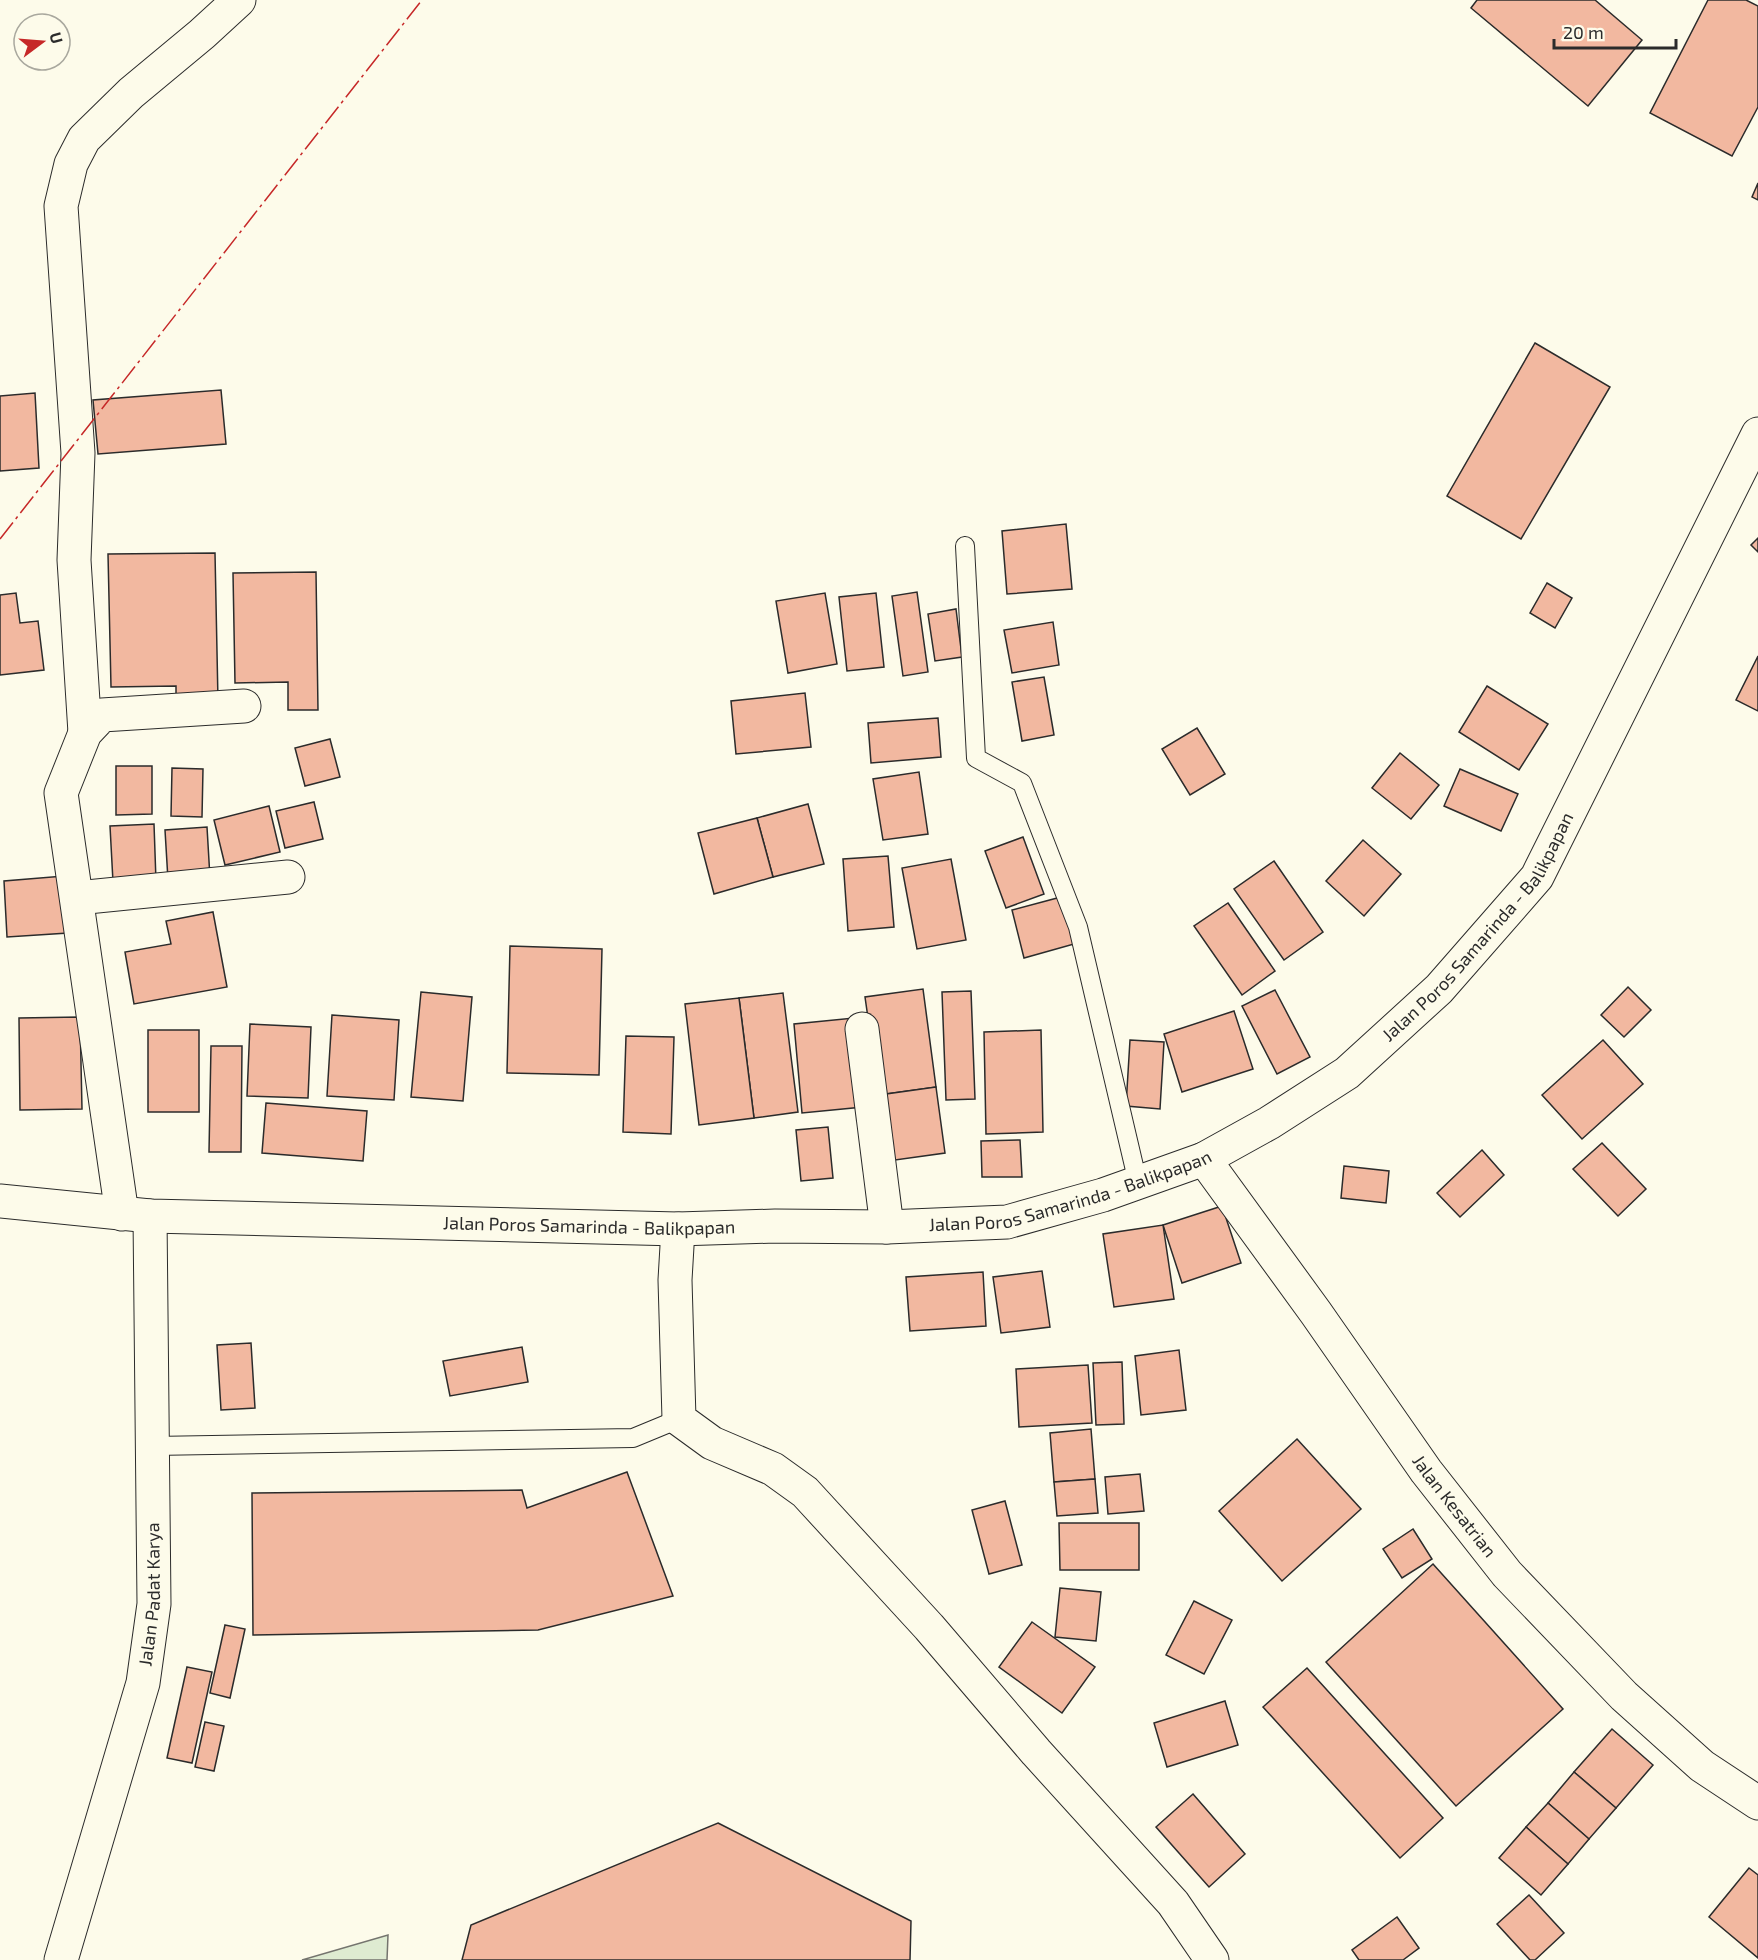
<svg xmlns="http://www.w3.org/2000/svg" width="1758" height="1960" viewBox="0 0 1758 1960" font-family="'Exo 2',sans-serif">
<rect width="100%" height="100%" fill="#fdfbea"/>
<path fill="#deebd1" stroke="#74746e" stroke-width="1.5" d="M388 1935 387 1960H302Z"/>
<g fill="#f2b8a0" stroke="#2b2b2b" stroke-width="1.5">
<path d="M1477 0H1595L1642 40 1588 106 1471 8Z"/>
<path d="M1708 0H1746L1758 6V107L1732 156 1650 113Z"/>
<path d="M1758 183V200L1752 197Z"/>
<path d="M1535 343 1610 387 1521 539 1447 496Z"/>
<path d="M221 390 226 444 98 454 93 400Z"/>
<path d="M35 393 39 468 0 471V396Z"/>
<path d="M1066 524 1072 589 1007 594 1002 531Z"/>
<path d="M1758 538V552L1751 545Z"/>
<path d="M215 553 218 701 176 702V686L111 687 108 554Z"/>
<path d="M316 572 318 710H288V682L235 683 233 573Z"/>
<path d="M1547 583 1572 598 1555 628 1530 613Z"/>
<path d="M917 592 928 672 903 676 892 596Z"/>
<path d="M16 593 20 623 38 621 44 670 0 675V595Z"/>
<path d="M825 593 837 664 788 673 776 601Z"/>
<path d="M876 593 884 667 847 671 839 597Z"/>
<path d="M956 609 962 657 935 661 928 614Z"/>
<path d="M1053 622 1059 665 1012 673 1004 630Z"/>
<path d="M1758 656V711L1736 700Z"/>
<path d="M1044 677 1054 735 1022 741 1012 682Z"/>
<path d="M1487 686 1548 724 1519 770 1459 732Z"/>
<path d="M805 693 811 747 736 754 731 701Z"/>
<path d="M938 718 941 757 871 763 868 723Z"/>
<path d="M1197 728 1225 774 1190 795 1162 749Z"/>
<path d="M330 739 340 777 305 786 295 748Z"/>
<path d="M1400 753 1439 785 1411 819 1372 788Z"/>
<path d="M116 766H152V814L116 815Z"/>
<path d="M172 768 203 769 202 817 171 816Z"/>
<path d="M1460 769 1518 794 1501 831 1444 806Z"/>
<path d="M919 772 928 834 883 840 873 779Z"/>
<path d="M314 802 323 839 285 848 276 811Z"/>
<path d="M808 804 824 864 773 877 757 818Z"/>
<path d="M269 806 280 852 225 865 214 820Z"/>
<path d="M757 818 773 877 714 894 698 833Z"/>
<path d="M154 824 156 881 113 882 110 826Z"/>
<path d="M207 827 210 878 168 880 165 830Z"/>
<path d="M1023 837 1044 894 1006 908 985 851Z"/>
<path d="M1363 840 1401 874 1364 916 1326 881Z"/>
<path d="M888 856 894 927 848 931 843 859Z"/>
<path d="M951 859 966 940 917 949 902 868Z"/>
<path d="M1274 861 1323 932 1284 960 1234 889Z"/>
<path d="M64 876 68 933 7 937 4 881Z"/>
<path d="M1061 897 1074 944 1024 958 1012 910Z"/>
<path d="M1228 903 1275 971 1242 995 1194 926Z"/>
<path d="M213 912 227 987 134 1004 125 952 171 944 166 921Z"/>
<path d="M510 946 602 949 599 1075 507 1073Z"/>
<path d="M1628 987 1651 1010 1624 1037 1601 1015Z"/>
<path d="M923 989 936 1087 879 1095 865 997Z"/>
<path d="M1275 990 1310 1057 1277 1074 1242 1006Z"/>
<path d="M971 991 975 1099 946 1100 942 992Z"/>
<path d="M421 992 472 997 463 1101 411 1097Z"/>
<path d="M783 993 798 1112 754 1118 739 998Z"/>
<path d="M739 998 754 1118 699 1125 685 1004Z"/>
<path d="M1234 1011 1253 1069 1182 1092 1164 1034Z"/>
<path d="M332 1015 399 1020 394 1100 327 1096Z"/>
<path d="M80 1017 82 1109 20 1110 19 1018Z"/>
<path d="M854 1018 863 1107 802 1113 794 1024Z"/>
<path d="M250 1024 311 1027 308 1098 247 1096Z"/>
<rect x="148" y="1030" width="51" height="82"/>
<path d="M1041 1030 1043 1132 986 1134 984 1032Z"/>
<path d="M626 1036 674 1037 671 1134 623 1132Z"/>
<path d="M1130 1040 1164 1042 1160 1109 1126 1106Z"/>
<path d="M1603 1040 1643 1084 1582 1139 1542 1095Z"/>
<path d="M211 1046H242L241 1152H209Z"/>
<path d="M936 1087 945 1153 888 1161 879 1095Z"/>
<path d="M266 1103 367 1111 363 1161 262 1153Z"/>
<path d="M828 1127 833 1178 801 1181 796 1130Z"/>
<path d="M1020 1140 1022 1177H982L981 1141Z"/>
<path d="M1602 1143 1646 1189 1618 1216 1573 1169Z"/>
<path d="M1482 1150 1504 1175 1460 1217 1437 1193Z"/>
<path d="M1344 1166 1389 1171 1386 1203 1341 1198Z"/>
<path d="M1222 1206 1241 1263 1182 1283 1163 1225Z"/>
<path d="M1163 1225 1174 1299 1114 1307 1103 1234Z"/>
<path d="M1042 1271 1050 1327 1001 1333 993 1277Z"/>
<path d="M983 1272 986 1326 910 1331 906 1277Z"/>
<path d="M251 1343 255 1408 221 1410 217 1345Z"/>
<path d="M522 1347 528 1382 450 1396 443 1361Z"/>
<path d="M1179 1350 1186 1410 1141 1415 1135 1356Z"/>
<path d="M1122 1362 1124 1424 1096 1425 1093 1363Z"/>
<path d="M1088 1365 1092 1423 1019 1427 1016 1369Z"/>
<path d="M1091 1429 1095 1479 1054 1482 1050 1433Z"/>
<path d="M1297 1439 1361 1509 1282 1581 1219 1511Z"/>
<path d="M627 1472 673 1596 538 1630 253 1635 252 1493 522 1490 527 1508Z"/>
<path d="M1140 1474 1144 1511 1108 1514 1105 1477Z"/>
<path d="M1095 1479 1098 1513 1057 1516 1054 1482Z"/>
<path d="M1005 1501 1022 1565 989 1574 972 1510Z"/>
<path d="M1059 1523H1139V1570H1060Z"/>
<path d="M1413 1529 1432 1559 1402 1578 1383 1549Z"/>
<path d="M1433 1564 1563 1709 1456 1806 1326 1662Z"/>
<path d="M1060 1588 1101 1592 1096 1641 1055 1637Z"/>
<path d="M1194 1601 1232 1620 1204 1674 1166 1655Z"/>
<path d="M1032 1622 1095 1667 1062 1713 999 1667Z"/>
<path d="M225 1625 245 1629 230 1698 210 1693Z"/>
<path d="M187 1667 212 1672 192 1763 167 1758Z"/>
<path d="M1307 1668 1443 1818 1400 1858 1263 1707Z"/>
<path d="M1225 1701 1238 1745 1167 1767 1154 1723Z"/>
<path d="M205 1722 224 1726 214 1771 195 1767Z"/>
<path d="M1612 1729 1653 1765 1616 1808 1574 1772Z"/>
<path d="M1574 1772 1616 1808 1589 1839 1548 1803Z"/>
<path d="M1193 1794 1245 1854 1209 1887 1156 1827Z"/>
<path d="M1548 1803 1589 1839 1568 1864 1526 1827Z"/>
<path d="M718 1823 911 1921 910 1960H462L471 1925Z"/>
<path d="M1526 1827 1568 1864 1541 1895 1499 1858Z"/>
<path d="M1749 1868 1758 1875V1958L1709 1917Z"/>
<path d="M1529 1895 1564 1933 1535 1960H1530L1497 1924Z"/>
<path d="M1397 1917 1419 1948 1403 1960H1359L1352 1950Z"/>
</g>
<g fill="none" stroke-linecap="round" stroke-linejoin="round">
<g stroke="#2b2b2b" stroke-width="20">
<g id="service">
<path d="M965 546 976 758 1022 783 1078 927 1138 1183"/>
<path d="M153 1446 633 1438 679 1419"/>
</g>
</g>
<g stroke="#2b2b2b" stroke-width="35">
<g id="minor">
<path d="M85 733 74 560 78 453 61 206 71 164 84 139 131 93 202 34 239 0"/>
<path d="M77 898 288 877"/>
<path d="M862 1029 887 1227"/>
<path id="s1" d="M1204 1159 1316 1313 1426 1471 1507 1574 1624 1696 1702 1766 1758 1803"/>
<path d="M122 1214 61 793 85 733 102 715 244 706"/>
<path d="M678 1229 675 1280 679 1419 712 1443 773 1469 805 1492 929 1627 1036 1752 1173 1903 1212 1960"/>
<path id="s2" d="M61 1960 143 1683 154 1604 150 1216"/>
</g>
</g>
<g stroke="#2b2b2b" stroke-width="35">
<g id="trunk">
<path id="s3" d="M0 1201 150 1216 678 1229 775 1226 887 1227 1007 1222 1103 1195 1204 1159 1269 1123 1347 1073 1439 989 1537 877 1758 434"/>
</g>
</g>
<use href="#service" stroke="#fdfbea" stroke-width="18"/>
<use href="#minor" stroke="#fdfbea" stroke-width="33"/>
<use href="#trunk" stroke="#fdfbea" stroke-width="33"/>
<path stroke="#c62828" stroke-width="1.5" stroke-dasharray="21 4.5 3 4.5" stroke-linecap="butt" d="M0 539 422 0"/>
</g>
<g text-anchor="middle" stroke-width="4.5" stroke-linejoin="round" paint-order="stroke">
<g font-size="18" fill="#2b2b2b" stroke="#fdfbea">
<text dy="6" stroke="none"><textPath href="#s3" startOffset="1580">Jalan Poros Samarinda - Balikpapan</textPath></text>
<text dy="6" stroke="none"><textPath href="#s3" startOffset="1076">Jalan Poros Samarinda - Balikpapan</textPath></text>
<text dy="6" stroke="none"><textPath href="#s3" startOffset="590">Jalan Poros Samarinda - Balikpapan</textPath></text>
<text dy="6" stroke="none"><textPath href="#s1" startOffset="428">Jalan Kesatrian</textPath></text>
<text dy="6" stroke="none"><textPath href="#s2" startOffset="378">Jalan Padat Karya</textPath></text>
</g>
</g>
<g transform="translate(42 42) rotate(74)"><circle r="28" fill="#fdfbea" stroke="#a9a89e" stroke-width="1.5"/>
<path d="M0-4.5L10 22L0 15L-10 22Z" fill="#c62828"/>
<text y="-9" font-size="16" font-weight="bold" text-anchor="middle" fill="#2b2b2b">U</text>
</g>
<path d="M1554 39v9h122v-9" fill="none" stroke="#2b2b2b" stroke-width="3"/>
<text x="1563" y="39" font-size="18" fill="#2b2b2b" stroke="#fdfbea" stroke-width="4.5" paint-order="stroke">20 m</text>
</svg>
